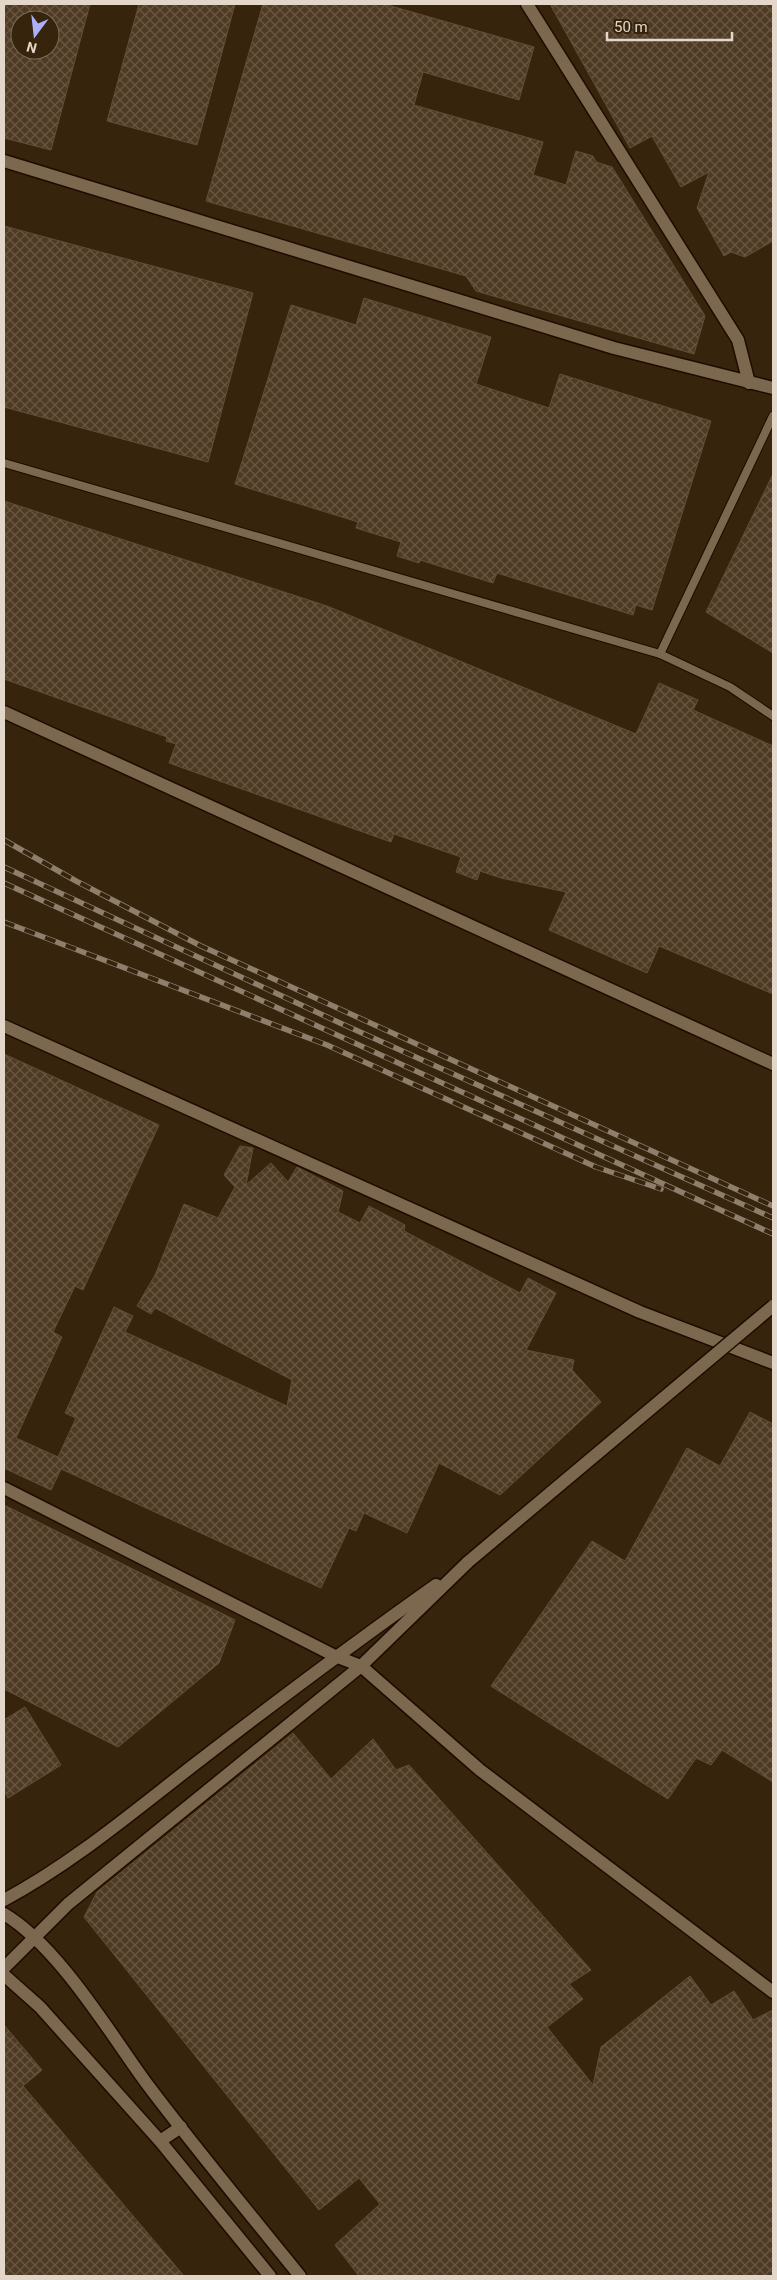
<svg xmlns="http://www.w3.org/2000/svg" width="777" height="2280" viewBox="0 0 777 2280" font-family="Roboto,sans-serif">
<defs>
<pattern id="building-cross-hatch" width="8" height="8" patternUnits="userSpaceOnUse" patternTransform="scale(1.25)"><rect width="8" height="8" fill="#4f3b24"/><path d="M0 0l8 8M0 8l8-8" fill="none" stroke="#685742"/></pattern>
</defs>
<rect width="100%" height="100%" fill="#36240d"/>
<g fill="url(#building-cross-hatch)" stroke="#634f37" fill-rule="evenodd">
<path d="M4 4H90L51 150 4 138ZM20 20H50V50H20Z"/>
<path d="M139 4H235L197 145 107 121Z"/>
<path d="M263 4H384L534 47 519 100 423 72 414 105 543 142 533 175 566 185 576 151 593 156 596 162 612 167 705 316 694 354 476 291 466 276 206 201Z"/>
<path d="M550 4H773V241L745 257 731 252 724 256 697 208 709 172 681 187 652 136 630 148Z"/>
<path d="M4 226 253 293 208 462 4 407Z"/>
<path d="M364 298 491 337 476 384 549 408 560 374 711 421 652 610 636 605 633 615 497 573 493 583 420 560 419 563 397 556 401 542 356 528 358 522 235 484 291 305 356 325Z"/>
<path d="M773 474V653L706 612Z"/>
<path d="M4 501 327 606 636 734 659 683 698 700 693 710 773 746V994L659 946 647 973 549 930 566 892 501 878 480 871 477 880 456 872 461 857 394 834 391 842 169 763 176 744 166 741 167 737 4 679Z"/>
<path d="M4 1054 159 1125 83 1290 75 1286 53 1332 62 1337 16 1438 58 1457 76 1418 65 1413 114 1307 133 1316 125 1332 287 1406 292 1380 155 1308 151 1314 137 1306 155 1275 184 1204 218 1218 235 1187 224 1175 240 1146 253 1148 246 1185 271 1163 288 1182 297 1167 343 1191 338 1212 360 1223 369 1206 405 1225 404 1231 520 1293 528 1278 556 1293 526 1350 574 1360 572 1370 601 1402 500 1495 439 1463 407 1533 364 1513 356 1531 349 1528 321 1588 61 1469 51 1490 4 1468Z"/>
<path d="M750 1412 773 1424V1782L722 1750 711 1765 696 1758 668 1799 491 1686 592 1541 625 1561 687 1448 720 1466Z"/>
<path d="M4 1505 235 1620 219 1663 118 1747 4 1689Z"/>
<path d="M25 1707 61 1765 8 1798 4 1790V1720Z"/>
<path d="M293 1733 331 1779 373 1739 396 1770 409 1765 591 1970 569 1984 583 1999 547 2027 593 2085 601 2047 690 1976 711 2005 734 1991 753 2020 773 2010V2276H359L335 2245 380 2204 359 2178 319 2210 84 1917 97 1892Z"/>
<path d="M4 2025 42 2070 23 2086 184 2276H4Z"/>
</g>
<g fill="none" stroke-linecap="round" stroke-linejoin="round">
<g stroke="#1d0c00" stroke-width="10">
<g id="service">
<path d="M4 463 660 654 730 687 773 716"/>
<path d="M660 654 773 416"/>
</g>
</g>
<g stroke="#1d0c00" stroke-width="15">
<g id="minor">
<path d="M527 4 738 340 749 383"/>
<path d="M4 161 614 348 773 388"/>
<path d="M4 712 773 1064"/>
<path d="M4 1026 640 1312 773 1363"/>
<path d="M4 1488 335 1656 361 1666 480 1770 773 1992"/>
</g>
</g>
<g stroke="#1d0c00" stroke-width="15">
<g id="tertiary">
<path d="M4 1900C73 1863 133 1812 195 1764 274 1703 354 1643 436 1585"/>
<path d="M4 1914C58 1946 109 2032 147 2084 196 2149 249 2213 300 2276"/>
<path d="M4 1968 68 1904 361 1666 468 1562"/>
<path d="M4 1975 40 2007 160 2141 270 2276"/>
<path d="M160 2141 181 2127"/>
</g>
</g>
<use href="#service" stroke="#7c674f" stroke-width="8"/>
<use href="#minor" stroke="#7c674f" stroke-width="12"/>
<use href="#tertiary" stroke="#7c674f" stroke-width="12"/>
<g stroke="#8e7f6d" stroke-width="5.5">
<g id="rail">
<path d="M4 840 76 881 201 946 773 1206"/>
<path d="M4 867 340 1023 773 1218"/>
<path d="M4 883 773 1234"/>
<path d="M4 922 327 1045 596 1167 661 1189"/>
</g>
</g>
<use href="#rail" stroke="#36240d" stroke-width="4" stroke-dasharray="11" stroke-linecap="butt"/>
<g stroke="#1d0c00" stroke-width="15" stroke-linecap="butt">
<path id="tertiary-bridge" d="M468 1562 773 1306"/>
</g>
<use href="#tertiary-bridge" stroke="#7c674f" stroke-width="12"/>
</g>
<rect width="777" height="2280" fill="none" stroke="#e3d7ca" stroke-width="10"/>
<g transform="translate(35 35) rotate(195)"><circle r="24" fill="#36240d" stroke="#7b6c59"/>
<path d="M0-4L9 19L0 12L-9 19Z" fill="#aab0fc"/>
<text y="-8" font-size="14" font-weight="bold" text-anchor="middle" fill="#e3d7ca">N</text>
</g>
<path d="M607 32v8h125v-8" fill="none" stroke="#e3d7ca" stroke-width="2.5"/>
<text x="614" y="32" font-size="15" fill="#e3d7ca" stroke="#36240d" stroke-width="4" paint-order="stroke">50 m</text>
</svg>
